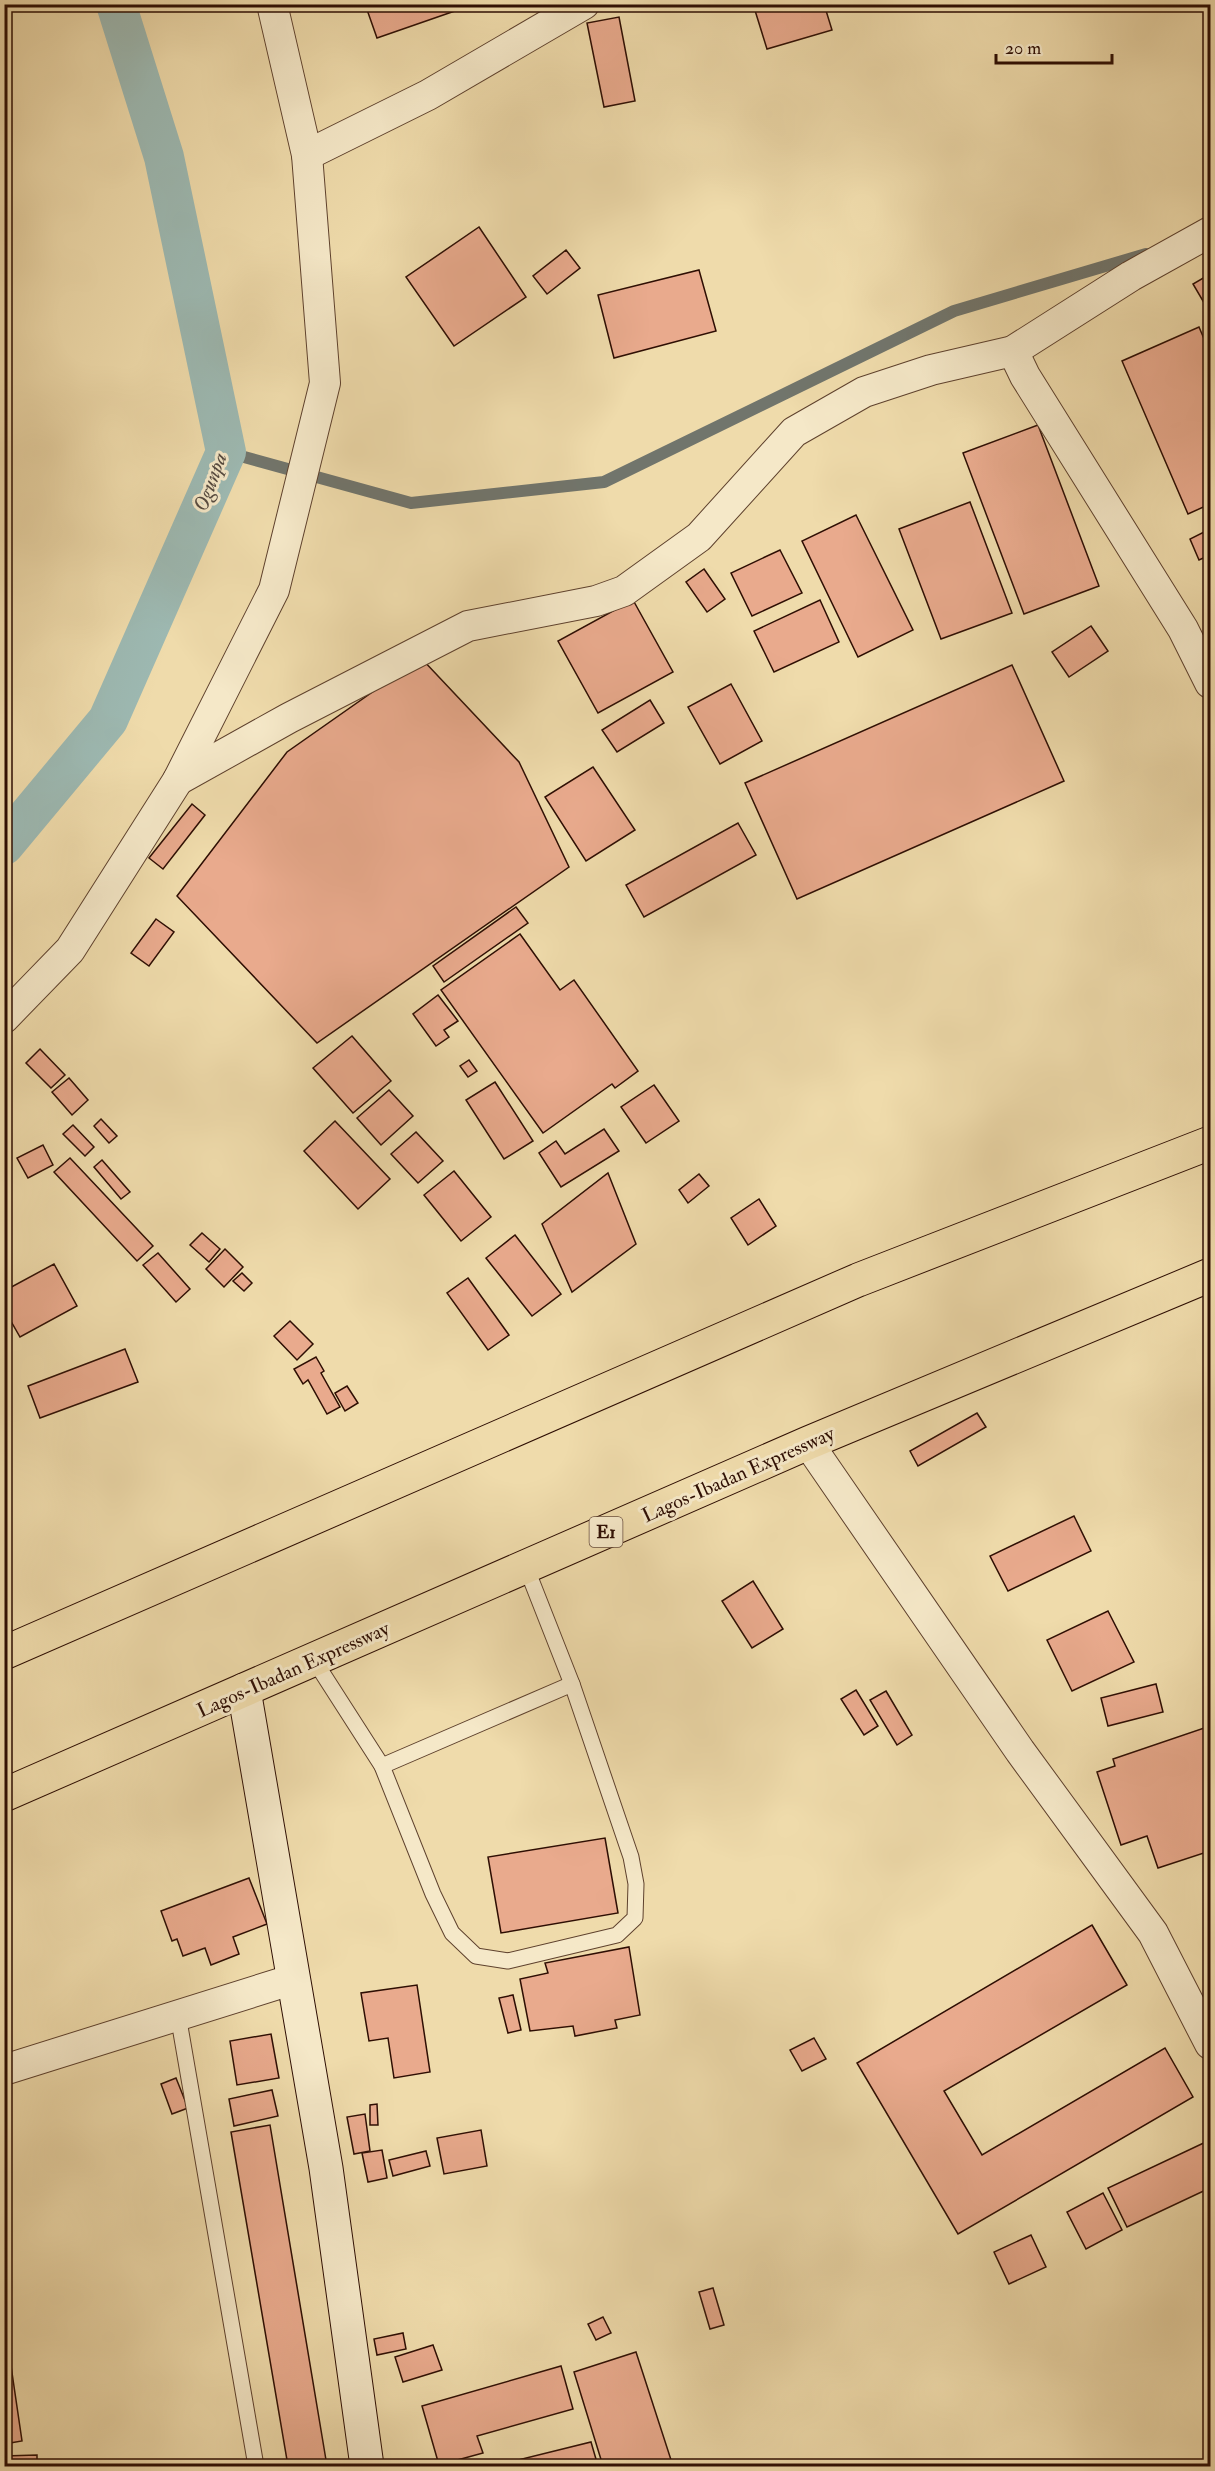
<svg xmlns="http://www.w3.org/2000/svg" width="1215" height="2471" viewBox="0 0 1215 2471" font-family="'IM FELL Double Pica',serif">
<rect width="100%" height="100%" fill="#efdbab"/>
<filter id="stains"><feTurbulence type="fractalNoise" baseFrequency=".00333" numOctaves="4"/><feColorMatrix values="0 0 0 0 .2 0 0 0 0 .09 0 0 0 0 .02 0 0 0 .5 -.17"/></filter>
<radialGradient id="worn" r=".72"><stop offset=".6" stop-color="#630" stop-opacity="0"/><stop offset="1" stop-color="#630" stop-opacity=".3"/></radialGradient>
<g fill="none" stroke-linecap="round" stroke-linejoin="round">
<path stroke="#71756c" stroke-width="12" d="M226 452 411 503 604 482 954 311 1146 254"/>
<path stroke="#9db9b2" stroke-width="40" d="M4 845 108 720 226 452 164 157 116 4"/>
</g>
<g fill="#e9aa8d" stroke="#2e0e03" stroke-width="1.5">
<path d="M365 4H475L377 38Z"/>
<path d="M753 4H824L832 30 767 49Z"/>
<path d="M619 17 635 101 604 107 587 23Z"/>
<path d="M479 227 526 297 454 346 406 277Z"/>
<path d="M566 250 580 268 547 294 533 276Z"/>
<path d="M699 270 716 331 614 358 598 295Z"/>
<path d="M1210 274V313L1193 284Z"/>
<path d="M1199 327 1210 353V504L1188 514 1122 361Z"/>
<path d="M1038 425 1099 586 1024 614 963 453Z"/>
<path d="M970 502 1012 613 941 639 899 529Z"/>
<path d="M856 515 913 630 858 657 802 541Z"/>
<path d="M1210 529V555L1199 560 1190 539Z"/>
<path d="M780 550 802 593 752 616 731 573Z"/>
<path d="M704 569 725 599 707 612 686 582Z"/>
<path d="M633 600 673 672 598 713 558 641Z"/>
<path d="M820 600 839 642 774 672 754 631Z"/>
<path d="M1091 626 1108 651 1069 677 1052 652Z"/>
<path d="M421 658 519 762 569 867 317 1043 177 896 287 752Z"/>
<path d="M1012 665 1064 781 797 899 745 783Z"/>
<path d="M731 684 762 741 720 764 688 707Z"/>
<path d="M650 700 664 723 617 752 602 730Z"/>
<path d="M593 767 635 830 586 861 545 797Z"/>
<path d="M192 804 205 815 163 869 149 858Z"/>
<path d="M738 823 756 855 644 917 626 885Z"/>
<path d="M516 907 528 923 444 982 433 966Z"/>
<path d="M156 919 174 932 149 966 131 953Z"/>
<path d="M520 934 560 990 574 980 638 1071 615 1088 612 1084 543 1133 441 990Z"/>
<path d="M438 995 458 1021 444 1030 449 1037 436 1046 413 1014Z"/>
<path d="M352 1036 391 1081 353 1113 313 1068Z"/>
<path d="M40 1049 65 1075 51 1088 26 1063Z"/>
<path d="M469 1060 477 1071 468 1077 460 1066Z"/>
<path d="M69 1078 88 1100 72 1115 52 1092Z"/>
<path d="M495 1082 533 1141 504 1159 466 1100Z"/>
<path d="M654 1085 679 1121 646 1143 621 1107Z"/>
<path d="M389 1090 413 1116 381 1145 357 1118Z"/>
<path d="M101 1119 117 1136 109 1143 94 1126Z"/>
<path d="M335 1121 390 1179 358 1209 304 1151Z"/>
<path d="M73 1125 94 1147 85 1156 63 1134Z"/>
<path d="M604 1129 619 1151 561 1187 539 1153 556 1141 565 1154Z"/>
<path d="M416 1132 443 1161 418 1183 391 1154Z"/>
<path d="M43 1145 53 1165 28 1178 17 1158Z"/>
<path d="M70 1158 153 1246 137 1261 54 1172Z"/>
<path d="M102 1160 130 1192 121 1199 94 1167Z"/>
<path d="M454 1171 491 1217 461 1241 424 1195Z"/>
<path d="M608 1173 636 1244 572 1292 542 1224Z"/>
<path d="M699 1174 709 1186 688 1203 679 1190Z"/>
<path d="M759 1199 776 1226 748 1245 731 1218Z"/>
<path d="M202 1233 220 1249 209 1262 190 1245Z"/>
<path d="M515 1235 561 1294 532 1316 486 1258Z"/>
<path d="M225 1249 243 1267 224 1287 206 1269Z"/>
<path d="M158 1253 190 1289 176 1302 143 1265Z"/>
<path d="M54 1264 77 1306 20 1337 4 1309V1291Z"/>
<path d="M242 1273 252 1283 244 1291 233 1281Z"/>
<path d="M468 1278 509 1335 488 1350 447 1293Z"/>
<path d="M290 1321 313 1344 297 1360 274 1336Z"/>
<path d="M125 1349 138 1382 40 1418 28 1386Z"/>
<path d="M316 1357 324 1371 321 1373 340 1407 327 1414 308 1380 303 1384 294 1369Z"/>
<path d="M347 1386 358 1403 345 1411 335 1393Z"/>
<path d="M977 1413 986 1427 918 1466 910 1451Z"/>
<path d="M1074 1516 1091 1551 1008 1591 990 1556Z"/>
<path d="M753 1581 783 1629 752 1648 722 1601Z"/>
<path d="M1108 1611 1134 1662 1072 1691 1047 1640Z"/>
<path d="M1156 1684 1163 1712 1108 1726 1101 1698Z"/>
<path d="M856 1690 878 1726 864 1735 841 1699Z"/>
<path d="M886 1691 912 1735 897 1745 870 1700Z"/>
<path d="M1210 1726V1851L1158 1868 1147 1836 1121 1845 1097 1772 1115 1766 1113 1759Z"/>
<path d="M605 1838 618 1913 501 1933 488 1857Z"/>
<path d="M249 1878 267 1924 233 1937 239 1954 211 1965 205 1948 183 1956 177 1939 172 1941 161 1911Z"/>
<path d="M1092 1925 1127 1985 944 2091 982 2155 1165 2048 1193 2097 958 2234 857 2063Z"/>
<path d="M629 1947 640 2015 615 2020 617 2028 575 2036 573 2026 530 2031 520 1979 548 1973 545 1963Z"/>
<path d="M417 1985 430 2072 394 2078 388 2038 369 2041 361 1993Z"/>
<path d="M513 1995 521 2030 508 2033 499 1998Z"/>
<path d="M271 2034 279 2078 237 2085 230 2041Z"/>
<path d="M814 2038 826 2059 802 2071 790 2050Z"/>
<path d="M176 2078 188 2108 172 2114 161 2084Z"/>
<path d="M272 2090 278 2116 234 2126 229 2099Z"/>
<path d="M377 2104 378 2125H370V2105Z"/>
<path d="M365 2114 370 2151 354 2154 347 2117Z"/>
<path d="M270 2125 327 2466H288L231 2132Z"/>
<path d="M481 2130 487 2166 444 2174 437 2138Z"/>
<path d="M1210 2140V2188L1127 2227 1108 2188Z"/>
<path d="M382 2150 387 2178 368 2182 362 2153Z"/>
<path d="M426 2151 430 2166 393 2176 389 2160Z"/>
<path d="M1103 2193 1122 2230 1086 2249 1067 2212Z"/>
<path d="M1031 2235 1046 2267 1009 2284 994 2252Z"/>
<path d="M713 2288 724 2325 710 2329 699 2292Z"/>
<path d="M603 2317 611 2333 596 2340 588 2324Z"/>
<path d="M5 2325 22 2441 4 2444V2326Z"/>
<path d="M403 2333 406 2349 377 2355 374 2339Z"/>
<path d="M433 2345 442 2370 403 2382 395 2357Z"/>
<path d="M636 2352 673 2466H603L574 2372Z"/>
<path d="M561 2366 573 2409 477 2436 483 2453 439 2465 422 2406Z"/>
<path d="M591 2442 598 2466H494Z"/>
<path d="M37 2455V2466H4V2456Z"/>
</g>
<g fill="none" stroke-linecap="round" stroke-linejoin="round">
<g stroke="#5e412d" stroke-width="17">
<g id="lane">
<path d="M314 1660 382 1766 433 1894 452 1933 476 1956 508 1961 617 1935 635 1918 636 1884 631 1857 572 1684 526 1567"/>
<path d="M382 1766 572 1684"/>
<path d="M178 2015 256 2466"/>
</g>
</g>
<g stroke="#5e412d" stroke-width="32">
<g id="street">
<path d="M307 155 428 95 584 4"/>
<path d="M1013 351 1025 376 1183 629 1210 683"/>
<path d="M178 780 289 718 468 626 596 601 624 591 699 537 794 432 864 392 931 370 1013 351 1131 276 1210 232"/>
<path d="M4 1018 70 950 178 780 274 590 325 383 307 155 272 4"/>
<path d="M808 1443 1020 1751 1153 1933 1210 2044"/>
<path d="M4 2070 294 1979"/>
</g>
</g>
<g stroke="#2e0e03" stroke-width="35">
<path id="secondary" d="M244 1690 326 2168 367 2466"/>
</g>
<g stroke="#2e0e03" stroke-width="35">
<g id="highway">
<path d="M4 1653 858 1280 1210 1143"/>
<path d="M4 1795 808 1443 1210 1275"/>
</g>
</g>
<use href="#lane" stroke="#f5e8c8" stroke-width="15"/>
<use href="#street" stroke="#f5e8c8" stroke-width="30"/>
<use href="#secondary" stroke="#f5e8c8" stroke-width="33"/>
<use href="#highway" stroke="#efdbab" stroke-width="33"/>
</g>
<g text-anchor="middle" stroke-width="6" stroke-linejoin="round" paint-order="stroke">
<rect fill="#f5e8c8" stroke="#6a4f3e" stroke-width="1.5" x="589.5" y="1517" width="33" height="30" rx="4.5"/>
<g font-size="18" font-weight="bold" fill="#2e0e03">
<text x="606" y="1538">E1</text>
</g>
<g font-size="20" fill="#2e0e03" stroke="#f5e8c8">
<text transform="translate(738 1474) rotate(-24)" y="7">Lagos-Ibadan Expressway</text>
<text transform="translate(293 1669) rotate(-24)" y="7">Lagos-Ibadan Expressway</text>
</g>
<g font-size="21" font-style="italic" fill="#554a40" stroke="#f5e8c8">
<text transform="translate(210 482) rotate(-70)" y="7">Ogunpa</text>
</g>
</g>
<rect width="1215" height="2471" fill="none" stroke="#efdbab" stroke-width="24"/>
<rect x="6" y="6" width="1203" height="2459" fill="none" stroke="#2e0e03" stroke-width="3"/>
<rect x="12" y="12" width="1191" height="2447" fill="none" stroke="#2e0e03" stroke-width="1.5"/>
<path d="M996 54v9h116v-9" fill="none" stroke="#2e0e03" stroke-width="3"/>
<text x="1005" y="54" font-size="18" fill="#2e0e03" stroke="#f5e8c8" stroke-width="4.5" paint-order="stroke">20 m</text>
<rect width="100%" height="100%" filter="url(#stains)"/>
<rect width="100%" height="100%" fill="url(#worn)"/>
</svg>
